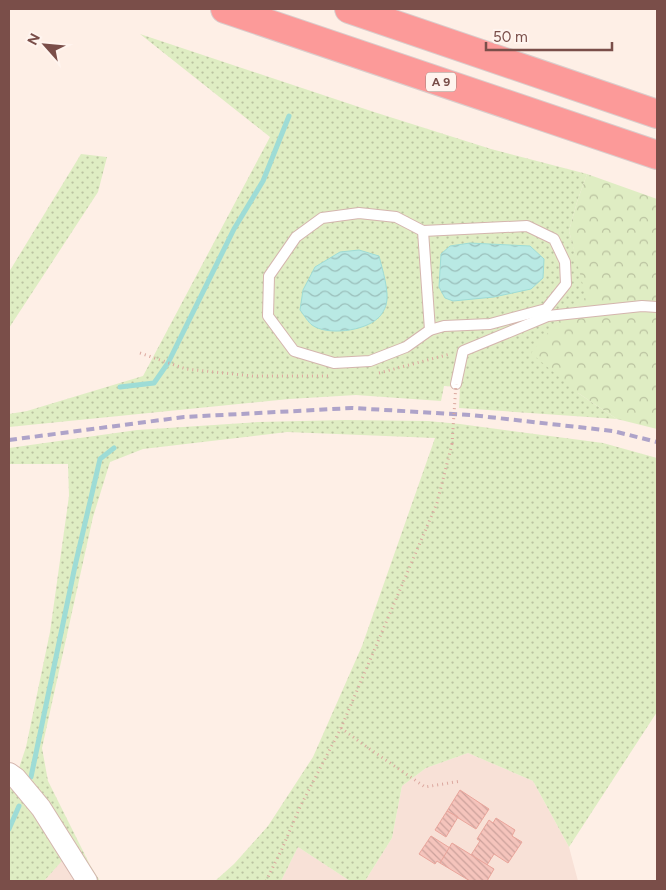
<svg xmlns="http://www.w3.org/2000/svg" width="666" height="890" viewBox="0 0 666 890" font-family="Figtree,sans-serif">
<defs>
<pattern id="green-dots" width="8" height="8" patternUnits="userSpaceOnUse" patternTransform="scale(1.25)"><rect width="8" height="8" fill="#dfedc3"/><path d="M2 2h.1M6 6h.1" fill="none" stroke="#bac2a0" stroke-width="1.8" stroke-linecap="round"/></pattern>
<pattern id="forest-crowns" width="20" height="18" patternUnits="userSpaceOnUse" patternTransform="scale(1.25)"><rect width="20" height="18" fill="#dfedc3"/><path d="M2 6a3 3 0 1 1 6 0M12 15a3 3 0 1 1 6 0" fill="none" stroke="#bac2a0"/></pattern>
<pattern id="water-waves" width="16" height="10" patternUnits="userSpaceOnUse" patternTransform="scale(1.25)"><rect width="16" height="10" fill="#b9e9e4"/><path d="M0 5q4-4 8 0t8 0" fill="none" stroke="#9bbfbb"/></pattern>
<pattern id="building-back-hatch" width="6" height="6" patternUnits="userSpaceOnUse" patternTransform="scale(1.25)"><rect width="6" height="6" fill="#f5c4bc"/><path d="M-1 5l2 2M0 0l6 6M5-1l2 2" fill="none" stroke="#cba19b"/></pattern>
</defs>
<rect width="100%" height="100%" fill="#feefe6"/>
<g fill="#f8e1d7">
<path d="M468 753 533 781 569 847 578 881H365L392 838 402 786 426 768Z"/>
<path d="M298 847 350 881H281Z"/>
<path d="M69 852 87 881H44Z"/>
</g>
<g fill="url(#green-dots)">
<path d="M140 34 374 112 491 149 587 174 577 202 569 231 587 297 557 322 578 393 617 419 459 408 460 387 444 386 441 401 356 395 289 399 9 427V414L27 411 143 376 270 137Z"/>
<path d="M81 154 107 157 98 192 9 328V272Z"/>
<path d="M345 420 428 421 460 424 603 443 657 458V712L569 847 533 781 468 753 426 768 402 786 392 838 365 881H350L298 847 281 881H215L234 864 268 826 313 757 362 646 435 438 287 432 143 449 110 462 93 517 42 748 48 781 90 865 100 881H87L69 853 44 881H9V774L16 777 26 747 50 632 69 496 68 464H9V448L137 430 258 422Z"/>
</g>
<path fill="url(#forest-crowns)" d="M587 174 657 199V429L617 419 578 393 531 353 557 322 586 297 569 231 577 202Z"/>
<g fill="url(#water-waves)" stroke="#9edcd6">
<path d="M470 243 530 246 544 259 543 278 531 289 494 297 453 301 445 298 439 287 441 254 450 246Z"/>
<path d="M359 250 379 256C382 268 390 293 386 305 385 309 381 316 378 318 365 331 327 336 312 325 308 322 304 315 300 310L303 290 315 267 340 252Z"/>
</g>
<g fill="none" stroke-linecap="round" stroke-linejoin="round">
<g stroke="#9edcd6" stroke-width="5">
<path d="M120 387 154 383 168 363 234 229 263 181 289 116"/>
<path d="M31 777 75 566 100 459 114 448"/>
<path d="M9 829 19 806"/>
</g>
</g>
<g fill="url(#building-back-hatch)" stroke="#e9a59b">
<path d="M460 790 489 809 476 829 447 811Z"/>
<path d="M447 811 458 817 446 837 435 830Z"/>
<path d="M496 818 515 830 512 836 522 842 508 863 494 854 487 865 471 855 480 841 477 839 489 820 493 823Z"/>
<path d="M431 836 450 848 440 863 437 861 435 864 419 854Z"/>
<path d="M452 843 494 869 487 881H470L440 863Z"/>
</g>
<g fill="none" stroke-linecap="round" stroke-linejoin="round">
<g stroke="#d4b5ae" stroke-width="12">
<g id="lane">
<path d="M359 213 396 217 423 231 527 226 554 239 565 262 566 284 546 309 490 324 444 326 430 330 406 347 370 361 334 363 294 351 268 316 269 276 296 237 322 218Z"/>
<path d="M423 231 430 330"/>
<path d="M456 384 463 351 548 316 642 306 657 307"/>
</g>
</g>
<g stroke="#d4b5ae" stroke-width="22">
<path id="street" d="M9 773 16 778 41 808 87 881"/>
</g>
<g stroke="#dacdcc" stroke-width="30">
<g id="highway">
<path d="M225 9 657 155"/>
<path d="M349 9 657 114"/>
</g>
</g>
<g stroke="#dba79e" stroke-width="3" stroke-dasharray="1 4" stroke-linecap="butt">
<path d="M140 353 186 369 252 376H328"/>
<path d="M379 373 450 354"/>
<path d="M341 728 364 745 425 787 461 781"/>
<path d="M266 881 281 851 300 807 341 728 437 503 452 444"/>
</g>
<use href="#lane" stroke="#fff" stroke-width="10"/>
<use href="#street" stroke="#fff" stroke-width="20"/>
<use href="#highway" stroke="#fc9a99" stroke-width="28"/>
<path stroke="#aea3c9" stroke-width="4" stroke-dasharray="8 5" stroke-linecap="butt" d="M9 440 184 417 352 408 471 415 613 431 657 442"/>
<path stroke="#dba79e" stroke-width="3" stroke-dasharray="1 4" stroke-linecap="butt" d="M452 444 456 384"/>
</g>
<g text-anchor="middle" stroke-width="4" stroke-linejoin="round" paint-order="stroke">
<rect fill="#fff4ee" stroke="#a2807a" stroke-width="1" x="426" y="72.5" width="30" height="19" rx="4"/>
<g font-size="12" font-weight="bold" fill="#7a4e49">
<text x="441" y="86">A 9</text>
</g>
</g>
<rect width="666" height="890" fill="none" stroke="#7a4e49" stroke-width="20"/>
<g transform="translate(45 45) rotate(297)" stroke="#fff4ee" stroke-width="4" paint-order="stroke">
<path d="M0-4L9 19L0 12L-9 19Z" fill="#7a4e49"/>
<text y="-8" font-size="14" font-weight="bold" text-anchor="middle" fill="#7a4e49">N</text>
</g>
<path d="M486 42v8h126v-8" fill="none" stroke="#7a4e49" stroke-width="2.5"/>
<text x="493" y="42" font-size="15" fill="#7a4e49" stroke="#fff4ee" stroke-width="4" paint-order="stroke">50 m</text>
</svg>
